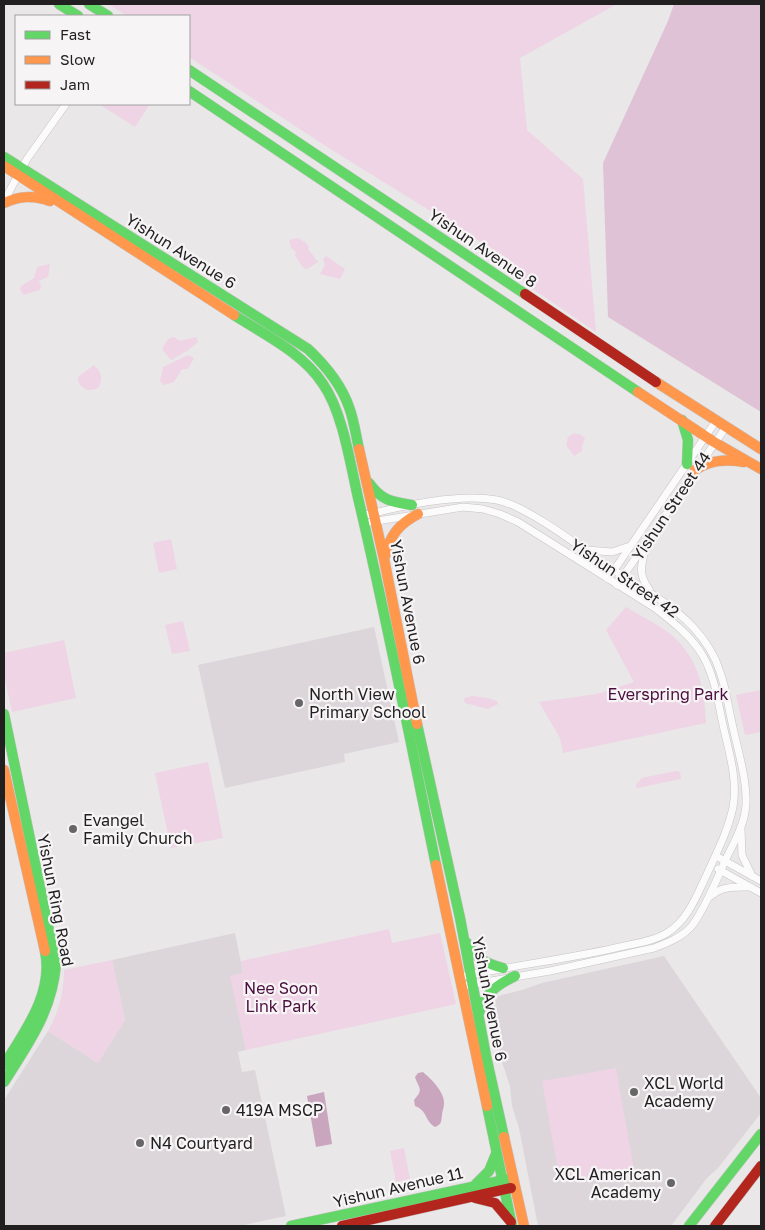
<svg xmlns="http://www.w3.org/2000/svg" width="765" height="1230" viewBox="0 0 765 1230" font-family="'Golos Text',sans-serif">
<rect width="100%" height="100%" fill="#e9e7e8"/>
<g fill="#dcd6da">
<path d="M374 627 399 742 344 754 345 762 225 788 198 665Z"/>
<path d="M235 933 243 973 231 977 246 1050 238 1052 242 1072 255 1070 286 1216 239 1226H4V1100L48 1031 98 1063 125 1020 112 960Z"/>
<path d="M664 956 761 1098V1113L718 1168 707 1178 671 1226H538L519 1128 512 1106 510 1086 497 1047 489 1011 491 1004 496 997 502 995 522 990 542 983Z"/>
</g>
<g fill="#eed4e5">
<path d="M108 4H617L520 58 527 130 583 179 596 332 524 283 510 260 335 152 189 57V16H127Z"/>
<path d="M99 104H150L135 127Z"/>
<path d="M298 238 305 242 309 247 308 249 318 262 307 269 303 268 295 255 296 252 291 248 289 240Z"/>
<path d="M326 256 345 269 340 279 320 274 325 265 323 259Z"/>
<path d="M50 264 48 277 38 281 41 284 40 290 23 295 20 289 21 286 34 278 37 267Z"/>
<path d="M174 337 180 341 196 337 198 342 187 351 171 360 162 349 168 339Z"/>
<path d="M188 355 194 358 188 369H182L174 382 164 385 160 381 163 367Z"/>
<path d="M94 365C101 372 104 379 98 388 88 393 78 388 78 377Z"/>
<path d="M574 433 581 435 585 438 582 446V451L574 456 566 445 568 437Z"/>
<path d="M171 539 177 569 159 573 153 543Z"/>
<path d="M626 607C640 616 664 627 675 638 700 663 704 689 706 723L563 753 560 738 539 702 597 694 634 682 606 630Z"/>
<path d="M183 621 190 651 172 654 165 625Z"/>
<path d="M64 640 76 698 12 712 4 674V653Z"/>
<path d="M761 690V732L745 735 736 695Z"/>
<path d="M472 696C478 697 493 698 498 702V704L488 709 465 703 464 700 465 698Z"/>
<path d="M208 762 223 838 171 848 155 773Z"/>
<path d="M676 771 680 772 681 779 637 788 636 785 642 778Z"/>
<path d="M389 929 392 943 440 933 456 1004 246 1050 230 976 243 973 241 961Z"/>
<path d="M112 960 125 1020 98 1063 48 1031C59 1012 64 992 64 970Z"/>
<path d="M616 1068 634 1169 560 1182 542 1081Z"/>
<path d="M404 1148 410 1179 396 1182 390 1151Z"/>
</g>
<path fill="#dfc2d6" d="M674 4H761V412L608 317 603 163 668 21Z"/>
<g fill="#caa5be">
<path d="M423 1072C431 1079 445 1092 444 1104 444 1108 442 1111 442 1115 441 1122 442 1124 435 1127 424 1120 428 1111 415 1106L414 1100C424 1089 419 1089 415 1077L418 1073Z"/>
<path d="M324 1092 332 1144 316 1147 307 1096Z"/>
</g>
<g fill="none" stroke-linecap="round" stroke-linejoin="round">
<g stroke="#c6c4c4" stroke-width="8">
<g id="street">
<path d="M4 201 27 159 66 104"/>
<path d="M362 516C401 506 457 493 497 500 526 506 575 543 600 561 631 583 667 599 693 627 705 640 715 655 720 672 726 688 728 706 732 723 737 748 750 788 745 812 742 832 729 850 722 868 715 884 701 916 690 928 680 938 667 943 654 948L550 971 462 986"/>
<path d="M371 522 463 507 483 509 500 514 518 522 655 608C673 622 692 637 703 656 715 677 718 702 723 725 729 752 738 780 733 807 728 831 717 852 707 874 697 895 688 920 667 933 654 941 638 943 624 946 570 959 514 965 460 977"/>
<path d="M646 545C642 564 637 573 649 589"/>
<path d="M587 550 612 552 630 546"/>
<path d="M608 579 716 421"/>
<path d="M617 585 726 427"/>
<path d="M741 829 742 855 752 876"/>
<path d="M716 856 761 881"/>
<path d="M718 869 761 893"/>
<path d="M711 896C722 886 735 887 750 887"/>
</g>
</g>
<g stroke="#c6c4c4" stroke-width="11">
<g id="fast">
<path d="M59 4 78 16"/>
<path d="M89 4 108 16"/>
<path d="M189 70 525 294"/>
<path d="M189 91 638 392"/>
<path d="M4 157 308 349C325 365 341 384 349 407 354 420 356 436 359 449"/>
<path d="M234 315C265 335 303 353 323 384 344 414 351 470 360 506 388 625 411 745 436 865"/>
<path d="M682 420 688 440 687 464"/>
<path d="M369 483C382 501 392 502 412 505"/>
<path d="M4 714 56 964C52 1011 29 1043 4 1082"/>
<path d="M417 724 460 918 486 1056 504 1137"/>
<path d="M467 943C475 958 487 964 503 968"/>
<path d="M479 1013C485 993 497 985 515 976"/>
<path d="M4 1065C25 1031 54 993 45 951"/>
<path d="M487 1106 512 1226"/>
<path d="M476 1184 489 1171 496 1154"/>
<path d="M291 1226 509 1179"/>
<path d="M689 1226 761 1134"/>
</g>
</g>
<g stroke="#c6c4c4" stroke-width="11">
<g id="slow">
<path d="M4 166 234 315"/>
<path d="M4 203C20 196 33 195 50 201"/>
<path d="M656 382 761 449"/>
<path d="M638 392 714 442 761 469"/>
<path d="M359 449 384 559 417 724"/>
<path d="M695 470C711 460 725 459 744 462"/>
<path d="M385 556C390 535 399 524 418 514"/>
<path d="M4 770 45 951"/>
<path d="M436 865 487 1106"/>
<path d="M504 1137 524 1226"/>
</g>
</g>
<g stroke="#c6c4c4" stroke-width="11">
<g id="jam">
<path d="M525 294 656 382"/>
<path d="M475 1198 495 1203 511 1222"/>
<path d="M342 1226 511 1188"/>
<path d="M715 1226 761 1166"/>
</g>
</g>
<use href="#street" stroke="#fcfbfc" stroke-width="7"/>
<use href="#fast" stroke="#63d668" stroke-width="10"/>
<use href="#slow" stroke="#ff974d" stroke-width="10"/>
<use href="#jam" stroke="#b3261e" stroke-width="10"/>
</g>
<g fill="#676566" stroke="#f7f4f6" stroke-width="2">
<circle cx="299" cy="703" r="5"/>
<circle cx="73" cy="829" r="5"/>
<circle cx="634" cy="1092" r="5"/>
<circle cx="226" cy="1110" r="5"/>
<circle cx="140" cy="1143" r="5"/>
<circle cx="671" cy="1183" r="5"/>
</g>
<g text-anchor="middle" stroke-width="4.5" stroke-linejoin="round" paint-order="stroke">
<g font-size="16" fill="#211f20" stroke="#f7f4f6">
<text transform="translate(483 248) rotate(34)" y="6">Yishun Avenue 8</text>
<text transform="translate(181 251) rotate(32)" y="6">Yishun Avenue 6</text>
<text transform="translate(671 506) rotate(-56)" y="6">Yishun Street 44</text>
<text transform="translate(625 578) rotate(34)" y="6">Yishun Street 42</text>
<text transform="translate(408 602) rotate(79)" y="6">Yishun Avenue 6</text>
<text transform="translate(56 900) rotate(79)" y="6">Yishun Ring Road</text>
<text transform="translate(490 999) rotate(79)" y="6">Yishun Avenue 6</text>
<text transform="translate(398 1187) rotate(-13)" y="6">Yishun Avenue 11</text>
</g>
<g font-size="16" fill="#211f20" stroke="#f7f4f6" text-anchor="start">
<text x="309" y="700">North View<tspan x="309" dy="18">Primary School</tspan></text>
<text x="83" y="826">Evangel<tspan x="83" dy="18">Family Church</tspan></text>
<text x="644" y="1089">XCL World<tspan x="644" dy="18">Academy</tspan></text>
<text x="236" y="1116">419A MSCP</text>
<text x="150" y="1149">N4 Courtyard</text>
<text x="661" y="1180" text-anchor="end">XCL American<tspan x="661" dy="18">Academy</tspan></text>
</g>
<g font-size="16" fill="#4a0d3d" stroke="#f7f4f6">
<text x="668" y="700">Everspring Park</text>
<text x="281" y="994">Nee Soon<tspan x="281" dy="18">Link Park</tspan></text>
</g>
</g>
<rect width="765" height="1230" fill="none" stroke="#211f20" stroke-width="10"/>
<rect x="15" y="15" width="175" height="90" fill="#f7f4f6" stroke="#a19fa0"/>
<rect x="25" y="31" width="25" height="8" fill="#63d668" stroke="#a19fa0"/>
<text x="60" y="40" font-size="15" fill="#211f20">Fast</text>
<rect x="25" y="56" width="25" height="8" fill="#ff974d" stroke="#a19fa0"/>
<text x="60" y="65" font-size="15" fill="#211f20">Slow</text>
<rect x="25" y="81" width="25" height="8" fill="#b3261e" stroke="#a19fa0"/>
<text x="60" y="90" font-size="15" fill="#211f20">Jam</text>
</svg>
